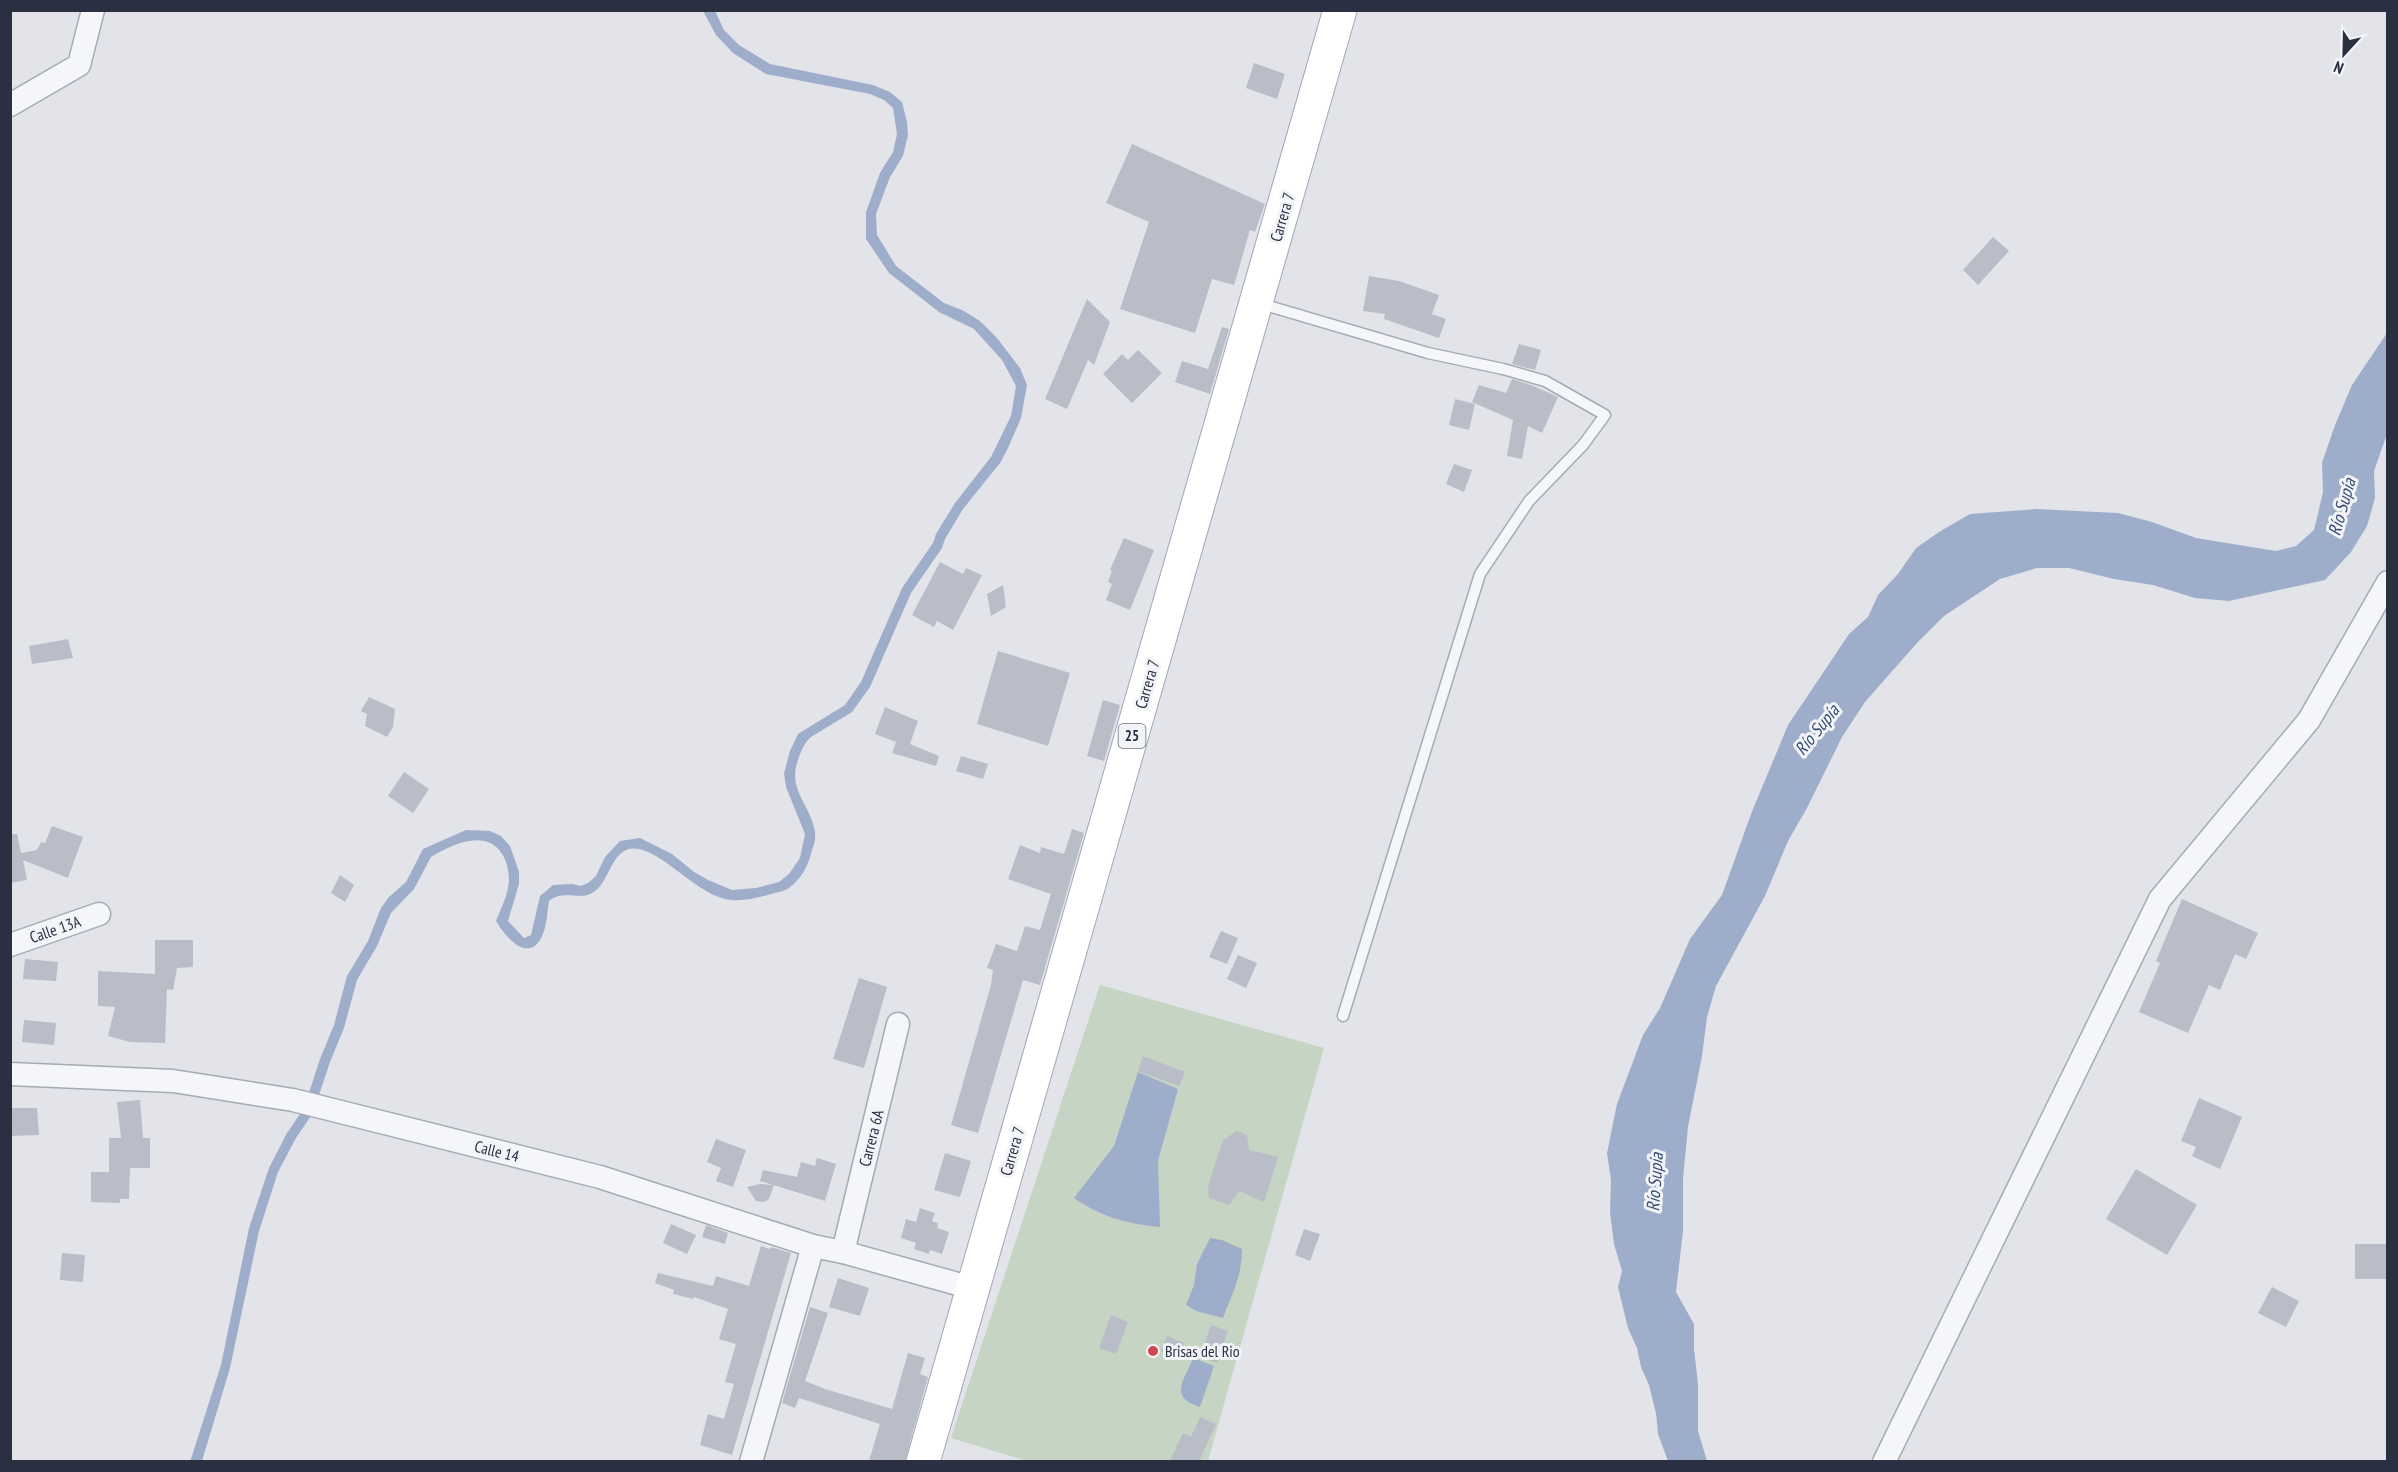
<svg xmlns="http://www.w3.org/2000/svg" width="2398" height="1472" viewBox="0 0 2398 1472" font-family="'PT Sans Narrow',sans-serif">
<rect width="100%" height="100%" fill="#e2e4ea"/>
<path fill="#c6d4c3" d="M1100 985 1324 1048 1208 1461H1027L951 1438Z"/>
<g fill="#9eaeca">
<path d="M703 11H715L724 30 739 45 770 64 873 85 890 92 902 102 907 122 908 135 903 156 890 177 876 214 877 235 896 266 944 303 962 310 980 321 997 338 1020 368 1027 385 1021 418 1008 448 1000 463 963 509 945 539 942 548 911 593 870 687 852 712 811 737C804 743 801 751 798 760 787 790 811 805 815 832 816 841 813 847 811 854 807 868 801 879 789 888 783 892 776 892 768 895 756 898 745 901 732 900 697 898 657 842 629 849 610 854 609 884 592 893 577 901 565 889 549 901 547 913 547 929 540 940 526 962 504 935 496 921 501 908 508 895 509 881 509 872 507 861 502 854 486 828 451 845 431 857L414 889 391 913 377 946 357 980 344 1028 330 1062 313 1113 296 1138 278 1172 259 1231 230 1368 202 1461 190 1462 221 1365 249 1228 269 1168 287 1133 304 1108 320 1059 334 1025 347 976 368 941 381 908 389 897 406 882 423 849 466 830 490 831 501 836 510 846 519 872V884L508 921 524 938 531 935 540 896 553 885 572 884 581 886 588 883 596 876 605 857 620 841 640 838 672 854 694 872 708 880 732 890 756 888 779 882 789 874 800 858 805 834 786 787 784 773 790 751 798 734 845 705 861 682 902 588 933 543 936 534 955 503 991 457 1011 416 1016 386 1002 360 974 329 939 312 889 273 866 239V212L880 173 893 152 897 134 893 108 884 100 870 94 766 74 733 53 716 35Z"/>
<path d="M2387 333V434L2374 471 2375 498 2367 526 2351 552 2325 580 2229 601 2195 598 2153 585 2114 579 2069 568H2037L2000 579 1944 616 1917 643 1865 702 1842 737 1807 808 1788 841 1765 896 1716 986 1707 1017 1702 1056 1688 1127 1683 1178V1231L1676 1292 1694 1324V1349L1698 1384V1431L1707 1461H1668L1658 1434 1656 1413 1649 1385 1641 1367 1637 1348 1628 1328 1618 1287 1622 1271 1614 1244 1610 1212 1611 1180 1607 1153 1617 1104 1643 1035 1660 1008 1690 939 1722 895 1751 814 1788 725 1849 634 1868 617 1878 595 1898 574 1916 548 1939 532 1970 514 2036 509 2118 513 2152 522 2196 538 2276 551 2296 546 2314 530 2323 492 2322 463 2335 425 2352 385Z"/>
<path d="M1138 1072 1178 1089 1158 1161 1160 1227C1128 1224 1101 1217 1074 1198L1114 1146Z"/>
<path d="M1210 1238 1222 1240 1242 1249C1242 1277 1232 1293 1223 1318L1196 1311 1186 1305 1194 1285 1197 1264Z"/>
<path d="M1193 1358 1214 1366 1200 1407C1168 1397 1184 1381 1193 1358Z"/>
</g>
<g fill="#b9bdc7">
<path d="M1254 63 1285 74 1277 99 1246 88Z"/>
<path d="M1132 144 1265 204 1255 232 1250 230 1234 285 1212 279 1195 333 1120 309 1149 222 1106 203Z"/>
<path d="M1993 237 2009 251 1978 285 1963 270Z"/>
<path d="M1369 276 1399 281 1439 295 1432 314 1446 319 1439 338 1384 319 1385 314 1363 311Z"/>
<path d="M1087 299 1110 322 1094 365 1088 360 1067 409 1045 399Z"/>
<path d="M1222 327 1229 329 1210 394 1175 382 1182 361 1208 369Z"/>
<path d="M1519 344 1541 350 1535 370 1512 364Z"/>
<path d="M1138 350 1162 373 1132 403 1103 374 1122 354 1128 360Z"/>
<path d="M1512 379 1531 385 1558 397 1542 433 1528 426 1522 459 1507 456 1513 420 1472 402 1479 385 1506 393Z"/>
<path d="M1455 399 1475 404 1469 430 1449 425Z"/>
<path d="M1454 464 1472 470 1464 492 1446 484Z"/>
<path d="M1124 538 1154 550 1130 610 1106 600 1112 584 1108 582 1112 571 1110 570Z"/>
<path d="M940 562 963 574 966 568 982 575 953 630 937 621 934 627 912 615Z"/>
<path d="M1003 585 1006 607 991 616 987 594Z"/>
<path d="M68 639 73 658 32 664 29 646Z"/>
<path d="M998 651 1070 673 1048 746 977 724Z"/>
<path d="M369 697 395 709 393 727 387 737 365 726 367 714 361 711Z"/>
<path d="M1103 700 1120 705 1104 761 1087 756Z"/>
<path d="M885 707 918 721 910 744 939 756 936 766 892 753 896 742 875 734Z"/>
<path d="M961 756 988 764 983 779 956 771Z"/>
<path d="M404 772 429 789 413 813 388 796Z"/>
<path d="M52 826 83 837 68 878 23 860 27 880 10 883V834H17L21 853 37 850 41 842 45 843Z"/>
<path d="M1072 829 1084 833 1040 985 1023 980 978 1133 951 1125 991 985 993 970 987 968 996 944 1017 951 1025 926 1040 930 1051 894 1008 879 1020 845 1040 853 1041 847 1064 854Z"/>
<path d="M340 875 354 885 345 902 331 893Z"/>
<path d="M2182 899 2258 933 2246 959 2235 954 2220 990 2209 985 2188 1033 2139 1012 2160 963 2156 961Z"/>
<path d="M1221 931 1238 938 1227 964 1209 957Z"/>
<path d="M155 940H193V967L177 968 173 990 167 989 165 1043 130 1042 108 1036 115 1007 98 1006V971L155 974Z"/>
<path d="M1238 955 1257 963 1246 988 1227 979Z"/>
<path d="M25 959 58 962 56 981 23 979Z"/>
<path d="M859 978 887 987 864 1068 833 1059Z"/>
<path d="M24 1020 56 1023 54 1045 22 1042Z"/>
<path d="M1143 1056 1185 1072 1179 1086 1138 1071Z"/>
<path d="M2199 1098 2242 1117 2220 1169 2192 1156 2196 1147 2181 1141Z"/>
<path d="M140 1100 143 1138H150V1168H130L129 1199H120V1203L91 1202V1172H109V1138H121L117 1102Z"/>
<path d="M10 1108H37L39 1135 10 1136Z"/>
<path d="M1237 1131 1247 1135 1249 1150 1278 1157 1264 1202 1239 1191 1229 1205 1209 1198 1208 1186 1223 1140Z"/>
<path d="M716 1139 746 1150 733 1187 716 1181 721 1168 707 1162Z"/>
<path d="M945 1153 971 1161 960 1197 934 1190Z"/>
<path d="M817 1158 836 1164 825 1201 760 1181 763 1170 797 1177 801 1162 815 1166Z"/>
<path d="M2136 1169 2197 1205 2167 1255 2106 1219Z"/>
<path d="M760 1184 774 1185 769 1199 764 1202 756 1201 747 1187Z"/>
<path d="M920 1208 935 1213 932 1221 938 1223 937 1228 949 1232 942 1254 930 1250 929 1254 914 1249 916 1243 901 1238 906 1219 916 1222Z"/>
<path d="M671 1224 696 1235 687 1254 663 1243Z"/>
<path d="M706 1225 728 1233 725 1244 702 1237Z"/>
<path d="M1304 1229 1320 1234 1310 1261 1295 1255Z"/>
<rect x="2355" y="1244" width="33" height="35"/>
<path d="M761 1246 770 1249 771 1247 791 1253 732 1455 700 1445 708 1414 724 1419 734 1384 725 1382 736 1344 719 1339 728 1309 694 1297 693 1299 673 1294 674 1290 655 1283 658 1273 713 1286 716 1276 749 1286Z"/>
<path d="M62 1253 85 1255 83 1282 60 1280Z"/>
<path d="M838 1278 869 1288 860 1316 829 1307Z"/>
<path d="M2272 1287 2299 1301 2286 1327 2258 1313Z"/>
<path d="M810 1307 828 1313 805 1381 825 1389 892 1409 908 1353 925 1358 920 1374 928 1377 905 1461H869L880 1424 799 1398 795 1408 782 1403Z"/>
<path d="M1111 1315 1128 1322 1116 1354 1099 1348Z"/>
<path d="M1211 1325 1228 1331 1217 1363 1200 1357Z"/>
<path d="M1167 1336 1184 1343 1179 1358 1161 1351Z"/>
<path d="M1200 1417 1216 1424 1199 1461H1170L1183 1433 1191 1437Z"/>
</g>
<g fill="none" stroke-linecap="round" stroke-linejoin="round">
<g stroke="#a7aab4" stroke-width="13">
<path id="service" d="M1258 303 1428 353 1503 369 1545 381 1605 415 1583 445 1529 501 1480 574 1343 1016"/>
</g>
<g stroke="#a7aab4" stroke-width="25">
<g id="minor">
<path d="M10 105 79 65 93 10"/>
<path d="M10 945 99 914"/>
<path d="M10 1074 173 1081 293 1100 600 1177 813 1246 843 1252 972 1288"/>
<path d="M843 1252 898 1024"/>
<path d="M751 1462 813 1246"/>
<path d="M1884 1462 2160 899 2309 720 2388 582"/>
</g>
</g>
<g stroke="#a1a7b6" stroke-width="35">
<path id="primary" d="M923 1462 1340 10"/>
</g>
<use href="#service" stroke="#f5f6f9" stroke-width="10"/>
<use href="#minor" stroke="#f5f6f9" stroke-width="22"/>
<use href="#primary" stroke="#fff" stroke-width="33"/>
</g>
<circle fill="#ce494f" stroke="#f2f4f8" stroke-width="2" cx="1153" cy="1351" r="6"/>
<g text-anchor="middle" stroke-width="6" stroke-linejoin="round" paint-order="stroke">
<rect fill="#f2f4f8" stroke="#666b79" stroke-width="1.5" x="1118.5" y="724" width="27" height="24" rx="4.5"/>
<g font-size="15" font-weight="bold" fill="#2a3042">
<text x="1132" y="741">25</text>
</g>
<g font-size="16" fill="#2a3042" stroke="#f2f4f8">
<text transform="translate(1282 217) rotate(-74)" y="6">Carrera 7</text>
<text transform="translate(1147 684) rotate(-74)" y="6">Carrera 7</text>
<text transform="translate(55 929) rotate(-19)" y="6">Calle 13A</text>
<text transform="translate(871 1138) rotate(-76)" y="6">Carrera 6A</text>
<text transform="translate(497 1151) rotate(14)" y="6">Calle 14</text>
<text transform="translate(1012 1151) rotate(-74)" y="6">Carrera 7</text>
</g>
<g font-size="16" fill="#2a3042" stroke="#f2f4f8" text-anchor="start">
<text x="1165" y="1357">Brisas del Rio</text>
</g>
<g font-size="18" font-style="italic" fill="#344b76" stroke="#f2f4f8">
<text transform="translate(2342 507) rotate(-74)" y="6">Río Supía</text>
<text transform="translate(1817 730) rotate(-51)" y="6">Río Supía</text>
<text transform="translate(1655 1182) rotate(-86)" y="6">Río Supía</text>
</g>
</g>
<rect width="2398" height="1472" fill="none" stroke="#2a3042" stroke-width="24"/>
<g transform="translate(2344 54) rotate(202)" stroke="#f2f4f8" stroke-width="4.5" paint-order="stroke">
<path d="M0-4.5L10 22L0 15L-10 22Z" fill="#2a3042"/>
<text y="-9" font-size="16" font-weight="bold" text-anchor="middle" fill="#2a3042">N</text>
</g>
</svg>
